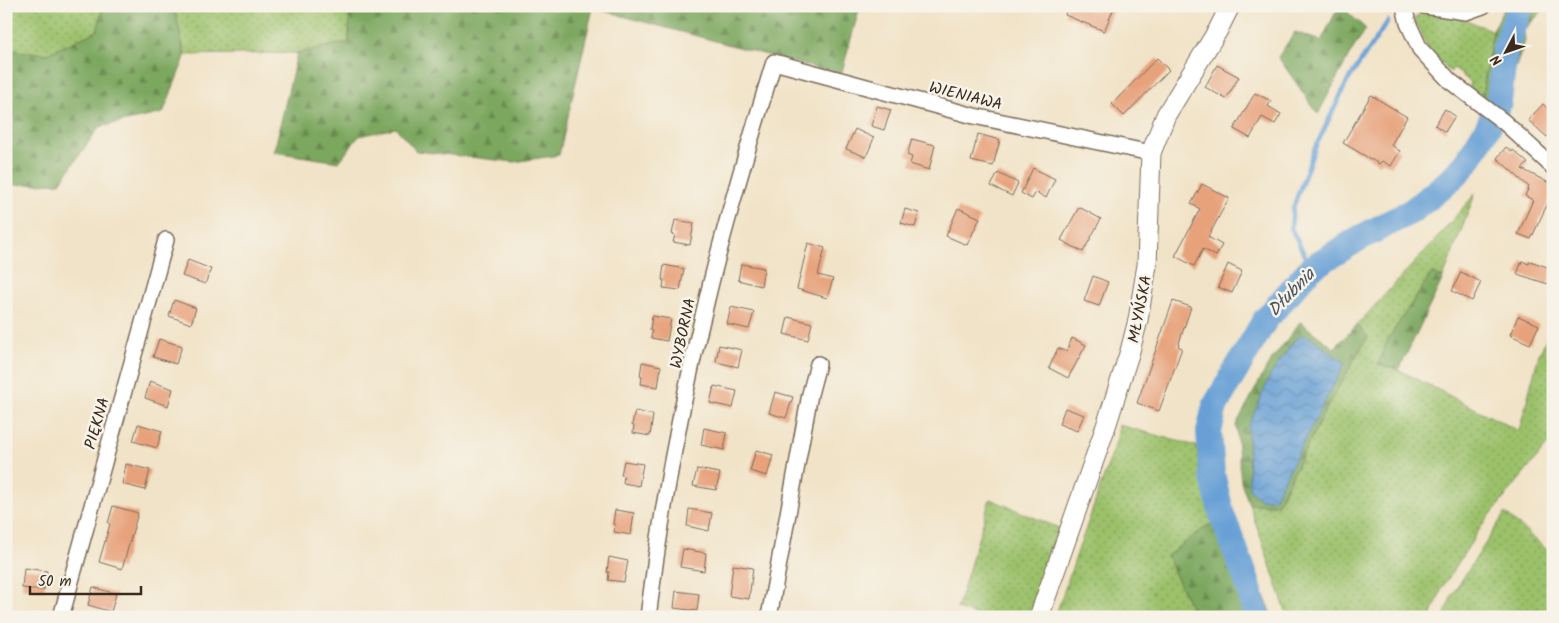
<svg xmlns="http://www.w3.org/2000/svg" width="1559" height="623" viewBox="0 0 1559 623" font-family="Kalam,sans-serif">
<defs>
<pattern id="grass-dots" width="8" height="8" patternUnits="userSpaceOnUse" patternTransform="scale(1.25)"><rect width="8" height="8" fill="#9bc16b"/><path d="M2 2h.1M6 6h.1" fill="none" stroke="#809d57" stroke-width="1.8" stroke-linecap="round"/></pattern>
<pattern id="forest-firs" width="22" height="20" patternUnits="userSpaceOnUse" patternTransform="scale(1.25)"><rect width="22" height="20" fill="#7ca75f"/><path d="M5 1l3.5 6h-7zM16 11l3.5 6h-7z" fill="#67884e"/></pattern>
<pattern id="water-waves" width="16" height="10" patternUnits="userSpaceOnUse" patternTransform="scale(1.25)"><rect width="16" height="10" fill="#68a0d6"/><path d="M0 5q4-4 8 0t8 0" fill="none" stroke="#5783ad"/></pattern>
</defs>
<rect width="100%" height="100%" fill="#f7f3e8"/>
<filter id="ink" filterUnits="userSpaceOnUse"><feTurbulence type="fractalNoise" baseFrequency=".02" numOctaves="2"/><feDisplacementMap in="SourceGraphic" scale="10" xChannelSelector="R" yChannelSelector="G"/><feConvolveMatrix kernelMatrix="1 2 1 2 8 2 1 2 1" color-interpolation-filters="sRGB"/></filter>
<filter id="wash" filterUnits="userSpaceOnUse"><feTurbulence type="fractalNoise" baseFrequency=".0096" numOctaves="4" result="noise"/><feDisplacementMap in="SourceGraphic" scale="20" xChannelSelector="R" yChannelSelector="G"/><feGaussianBlur stdDeviation="1.12" result="paint"/><feColorMatrix in="noise" values="0 0 0 0 0 0 0 0 0 0 0 0 0 0 0 0 0 1.4 0 .05"/><feComposite in="paint" operator="in"/></filter>
<g filter="url(#wash)">
<rect width="100%" height="100%" fill="#f1e3c7"/>
<g fill="url(#grass-dots)" stroke="#6b7644">
<path d="M6 6H103L98 31 47 54 6 50Z"/>
<path d="M174 6H350L349 42 297 53 185 55Z"/>
<path d="M1422 12 1464 19 1493 31 1482 95 1470 89V82L1454 68 1450 72 1427 47 1414 19Z"/>
<path d="M1475 194 1443 278 1432 273 1388 339 1379 364 1399 370 1519 431 1539 354 1553 325V438L1483 524 1442 588 1431 617H1288L1249 504 1277 505 1327 407 1368 336 1357 325 1427 249Z"/>
<path d="M1119 425 1196 446 1213 524 1207 526 1167 556 1195 617H1055L1117 439Z"/>
<path d="M990 499 1059 528 1033 617H982L957 609Z"/>
<path d="M1505 513 1553 555V617H1444L1451 597Z"/>
</g>
<g fill="url(#forest-firs)" stroke="#5c683e">
<path d="M103 6H174L185 57 163 113 99 127 60 183 11 185 6 197V50L47 54 97 31Z"/>
<path d="M350 6H860L841 75 593 8 559 155 514 162 416 151 396 128 359 136 339 162 274 152 297 53 349 42Z"/>
<path d="M1339 6H1341L1366 29 1351 52 1318 114 1278 57 1295 32 1321 41Z"/>
<path d="M1505 6H1547L1524 30 1525 41 1500 112 1483 99 1482 95 1493 31Z"/>
<path d="M1432 273 1443 278 1399 370 1378 364 1388 339Z"/>
<path d="M1300 322 1334 348 1357 325 1368 336 1327 407 1277 505 1249 504 1241 482 1236 425 1268 365Z"/>
<path d="M1233 516 1269 608 1271 617H1195L1167 556 1207 526Z"/>
</g>
<path fill="url(#water-waves)" stroke="#52657a" d="M1307 335 1345 363 1274 499H1260L1249 488 1248 427 1271 374 1296 338Z"/>
<g fill="none" stroke-linecap="round" stroke-linejoin="round">
<path stroke="#68a0d6" stroke-width="4.5" d="M1311 268 1291 228 1293 208 1314 150 1347 82 1388 21"/>
<path stroke="#68a0d6" stroke-width="26" d="M1257 617 1246 578 1222 515 1212 474 1209 432 1215 406 1265 320 1311 268 1358 239 1412 211 1449 181 1465 165 1488 127 1499 102 1505 49 1520 6"/>
</g>
<g id="blocks">
<g fill="#e7a27c">
<path d="M1068 6H1115L1104 31 1065 15Z"/>
<path d="M1157 58 1169 70 1124 116 1112 104Z"/>
<path d="M1217 65 1239 77 1226 99 1205 87Z"/>
<path d="M1255 93 1271 101 1268 106 1281 114 1275 124 1262 117 1250 138 1234 129Z"/>
<path d="M1371 95 1407 117 1391 145 1400 151 1391 166 1382 161 1379 164 1343 143Z"/>
<path d="M1543 104 1553 113V131L1547 137 1528 120Z"/>
<path d="M877 106 891 110 884 130 871 126Z"/>
<path d="M1445 109 1455 116 1445 132 1435 125Z"/>
<path d="M855 129 874 138 866 157 846 149Z"/>
<path d="M978 134 1000 140 993 166 971 161Z"/>
<path d="M912 139 935 145 929 170 910 164 912 157 907 155Z"/>
<path d="M1506 147 1512 152 1513 150 1528 163 1522 169 1553 185V192L1531 239 1518 234 1533 200 1525 196 1529 187 1497 158Z"/>
<path d="M1033 168 1055 179 1046 198 1036 192 1032 199 1021 193Z"/>
<path d="M998 173 1018 183 1012 196 991 186Z"/>
<path d="M1202 184 1229 198 1208 237 1222 245 1216 256 1203 249 1194 266 1175 256 1200 209 1191 204Z"/>
<path d="M1079 207 1101 219 1083 252 1061 240Z"/>
<path d="M958 208 980 218 967 245 946 236Z"/>
<path d="M905 209 919 213 915 227 901 223Z"/>
<path d="M675 220 694 223 690 245 673 242 675 235 672 234Z"/>
<path d="M808 243 825 248 818 275 833 279 827 298 797 289Z"/>
<path d="M188 260 211 269 205 284 182 276Z"/>
<path d="M1522 261 1529 264 1530 261 1553 269 1548 284 1517 274Z"/>
<path d="M741 264 764 268 761 286 738 280Z"/>
<path d="M1228 264 1242 271 1232 293 1218 287Z"/>
<path d="M664 265 684 269 680 290 663 288 664 280H662Z"/>
<path d="M1461 272 1481 282 1472 301 1452 291Z"/>
<path d="M1093 276 1108 282 1099 306 1084 301Z"/>
<path d="M174 300 196 308 191 324 169 316Z"/>
<path d="M1173 301 1191 307 1178 346 1182 348 1159 411 1137 403Z"/>
<path d="M731 307 754 312 749 329 727 324Z"/>
<path d="M652 316 671 319 667 341 651 338 652 331 650 330Z"/>
<path d="M1518 316 1539 325 1530 344 1510 335Z"/>
<path d="M788 317 812 323 808 340 784 334Z"/>
<path d="M1072 338 1086 345 1068 378 1049 368 1058 348 1066 352Z"/>
<path d="M159 339 182 346 176 364 153 357Z"/>
<path d="M719 345 742 350 738 367 716 362Z"/>
<path d="M642 362 661 366 658 387 641 384 642 377 640 376Z"/>
<path d="M150 381 173 389 168 406 145 398Z"/>
<path d="M714 386 737 391 733 408 710 403Z"/>
<path d="M775 392 793 397 786 418 769 413Z"/>
<path d="M1065 408 1084 415 1077 431 1059 424Z"/>
<path d="M635 411 653 415 650 436 633 433 634 426 632 425Z"/>
<path d="M138 424 162 431 157 448 133 441Z"/>
<path d="M704 428 727 433 724 450 701 445Z"/>
<path d="M756 450 773 455 767 476 750 471Z"/>
<path d="M624 461 643 464 639 486 623 483 624 476 621 475Z"/>
<path d="M126 464 150 470 145 490 122 484Z"/>
<path d="M697 469 720 473 716 490 693 486Z"/>
<path d="M113 506 138 513 122 569 99 562 110 524 108 523Z"/>
<path d="M689 509 712 513 709 531 687 526Z"/>
<path d="M615 510 634 513 631 535 614 532 615 525 613 524Z"/>
<path d="M683 549 706 553 704 571 680 567Z"/>
<path d="M609 557 628 561 624 582 608 580 609 572H607Z"/>
<path d="M733 565 753 568 749 599 729 596Z"/>
<path d="M24 568 47 571 44 590 22 588Z"/>
<path d="M93 587 116 594 111 612 88 605Z"/>
<path d="M676 591 699 594 697 611 674 608Z"/>
</g>
</g>
</g>
<g filter="url(#ink)">
<use href="#blocks" fill-opacity="0" stroke="#7b6b59" stroke-width="1"/>
<g fill="none" stroke-linecap="round" stroke-linejoin="round">
<g stroke="#7b6b59" stroke-width="18">
<g id="minor">
<path d="M1404 6 1408 23 1420 49 1450 81 1504 122 1553 167"/>
<path d="M1425 6 1466 12 1483 6"/>
<path d="M61 617 166 240"/>
<path d="M648 617C661 510 681 404 707 299 726 219 750 140 774 62L974 116 1151 153"/>
<path d="M769 617 810 394 818 364"/>
</g>
</g>
<g stroke="#7b6b59" stroke-width="21">
<path id="tertiary" d="M1039 617 1106 426 1130 351 1138 320 1147 265 1151 153 1166 115 1218 30 1230 6"/>
</g>
<use href="#minor" stroke="#fff" stroke-width="15"/>
<use href="#tertiary" stroke="#fff" stroke-width="19"/>
</g>
</g>
<g text-anchor="middle" stroke-width="5" stroke-linejoin="round" paint-order="stroke">
<g font-size="16" fill="#3b2a1e" stroke="#f7f3e8">
<text transform="translate(966 95) rotate(14)" y="6">WIENIAWA</text>
<text transform="translate(1139 309) rotate(-79)" y="6">MŁYŃSKA</text>
<text transform="translate(682 333) rotate(-78)" y="6">WYBORNA</text>
<text transform="translate(96 423) rotate(-74)" y="6">PIĘKNA</text>
</g>
<g font-size="18" font-style="italic" fill="#4b535e" stroke="#f7f3e8">
<text transform="translate(1291 292) rotate(-46)" y="6">Dłubnia</text>
</g>
</g>
<rect width="1559" height="623" fill="none" stroke="#f7f3e8" stroke-width="25"/>
<g transform="translate(1506 52) rotate(229)" stroke="#f7f3e8" stroke-width="4" paint-order="stroke">
<path d="M0-4L9 19L0 12L-9 19Z" fill="#3b2a1e"/>
<text y="-8" font-size="14" font-weight="bold" text-anchor="middle" fill="#3b2a1e">N</text>
</g>
<path d="M30 586v8h111v-8" fill="none" stroke="#3b2a1e" stroke-width="2.5"/>
<text x="38" y="586" font-size="15" fill="#3b2a1e" stroke="#f7f3e8" stroke-width="4" paint-order="stroke">50 m</text>
</svg>
